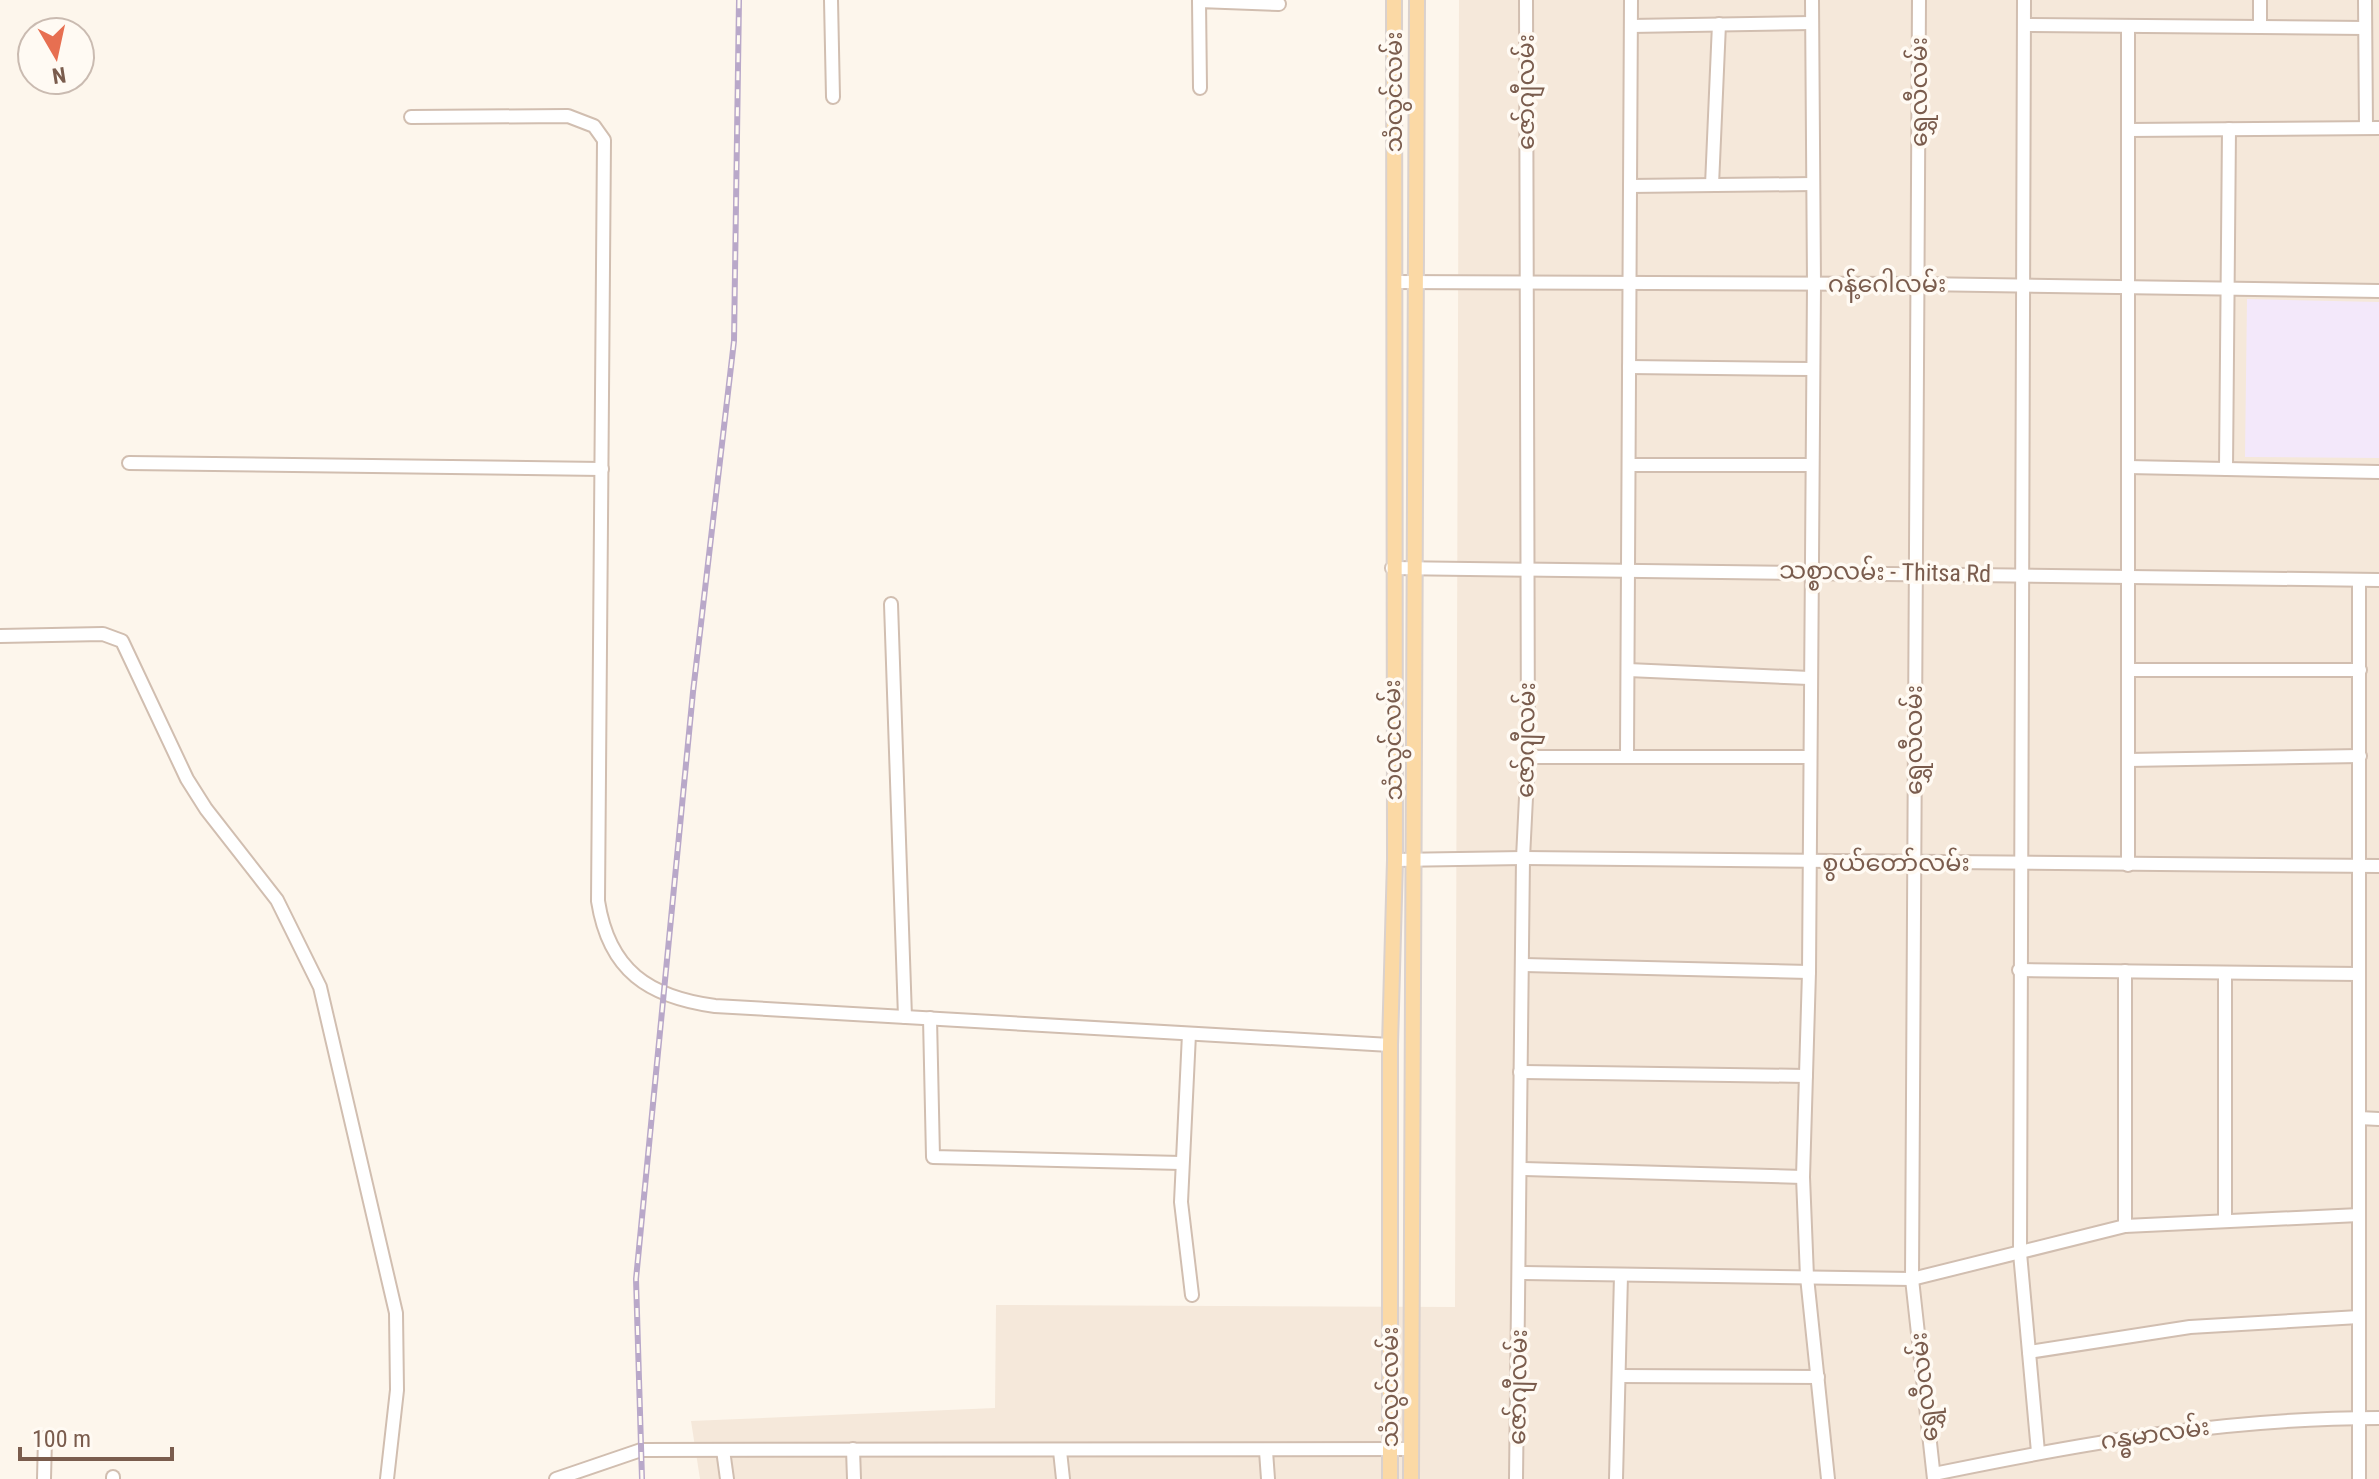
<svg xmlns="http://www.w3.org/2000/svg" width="2379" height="1479" viewBox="0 0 2379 1479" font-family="'Roboto Condensed','Noto Sans Myanmar',sans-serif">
<rect width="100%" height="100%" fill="#fdf6ec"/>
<path fill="#f5e8da" d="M1459 0H2379V1479H700L691 1421 995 1408 996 1305 1455 1307Z"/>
<path fill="#f3e8fa" d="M2247 299 2379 302V458L2245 457Z"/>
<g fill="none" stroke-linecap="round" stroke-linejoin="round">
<g stroke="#d1beb0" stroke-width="16">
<g id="minor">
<path d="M831 0 833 97"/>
<path d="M1812 0 1814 284 1809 972 1803 1177 1807 1277 1828 1479"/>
<path d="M1919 0 1912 1279 1934 1479"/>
<path d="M2024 0 2020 1253 2038 1452"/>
<path d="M2260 0V27"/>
<path d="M2365 0 2366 128"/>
<path d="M2024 25 2365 28"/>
<path d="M1631 26 1812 23"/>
<path d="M1200 88 1199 1 1279 4"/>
<path d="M411 117 568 116 594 126 604 140 598 901C609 971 649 997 715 1006L1390 1045"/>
<path d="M2128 130 2379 128"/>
<path d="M1712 185 1719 24"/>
<path d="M1630 186 1813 184"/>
<path d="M1394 282 1919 284 2379 291"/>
<path d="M1629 367 1812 369"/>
<path d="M129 463 602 469"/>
<path d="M1629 465H1811"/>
<path d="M2128 467 2379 472"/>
<path d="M2226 469 2229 129"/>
<path d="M1392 568 2379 580"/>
<path d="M891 604 905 1017"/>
<path d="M0 636 103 634 122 641 187 779 206 809 277 900 320 987 396 1313 397 1390 387 1479"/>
<path d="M1628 670 1809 678"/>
<path d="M2128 670H2360"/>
<path d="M1627 755 1631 0"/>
<path d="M1528 757H1809"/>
<path d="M2128 760 2360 756"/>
<path d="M1395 860 1523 858 2379 866"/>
<path d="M2128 865V26"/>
<path d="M1523 965 1809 972"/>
<path d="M2019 970 2359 974"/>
<path d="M2225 973V1221"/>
<path d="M930 1018 933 1157 1181 1163"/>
<path d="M1189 1034 1181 1202 1192 1295"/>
<path d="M1520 1072 1806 1076"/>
<path d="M2359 1118 2379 1119"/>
<path d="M1520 1169 1803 1177"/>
<path d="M2125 1226V971"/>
<path d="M1520 1273 1912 1279 2125 1226 2359 1215"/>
<path d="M2029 1352 2190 1327 2359 1317"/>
<path d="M1619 1376 1818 1377"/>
<path d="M853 1449 854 1479"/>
<path d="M723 1450 727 1479"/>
<path d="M1060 1451 1063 1479"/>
<path d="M1266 1451 1268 1479"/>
<path d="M1934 1474C2084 1443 2225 1418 2379 1418"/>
<path d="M44 1479 45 1438"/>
<path d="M113 1479V1477"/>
<path d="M556 1479 641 1450 1410 1449"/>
<path d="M1516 1479 1523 858 1528 757 1526 0"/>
<path d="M1616 1479 1621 1275"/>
<path d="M2359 1479V580"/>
</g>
</g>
<g stroke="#dad1cd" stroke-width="18">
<g id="major">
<path d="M1390 1479V1045L1395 860 1394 0"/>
<path d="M1411 1479 1417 0"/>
</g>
</g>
<use href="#minor" stroke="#fff" stroke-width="12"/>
<use href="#major" stroke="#fbd9a5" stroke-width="14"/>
<g stroke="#b9a8c9" stroke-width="6">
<path id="rail" d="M642 1479 636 1279 693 692 734 341 739 0"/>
</g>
<use href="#rail" stroke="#fffaf3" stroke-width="3" stroke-dasharray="9" stroke-linecap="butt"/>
</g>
<g text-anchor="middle" stroke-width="7" stroke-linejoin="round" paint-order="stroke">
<g font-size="24" fill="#7a5c4d" stroke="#fffaf3">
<text transform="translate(1394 92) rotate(-90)" y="8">သံလွင်လမ်း</text>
<text transform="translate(1526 92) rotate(-90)" y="8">ဇော်ဂျီလမ်း</text>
<text transform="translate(1919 92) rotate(-90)" y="8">ရွှေလီလမ်း</text>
<text x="1887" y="292">ဂန့်ဂေါလမ်း</text>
<text transform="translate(1885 572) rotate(1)" y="8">သစ္စာလမ်း - Thitsa Rd</text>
<text transform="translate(1393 740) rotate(-91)" y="8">သံလွင်လမ်း</text>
<text transform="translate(1526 740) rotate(-89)" y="8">ဇော်ဂျီလမ်း</text>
<text transform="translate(1914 740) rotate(-90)" y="8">ရွှေလီလမ်း</text>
<text x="1896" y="871">စွယ်တော်လမ်း</text>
<text transform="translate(1390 1387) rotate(-90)" y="8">သံလွင်လမ်း</text>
<text transform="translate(1518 1387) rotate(-89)" y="8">ဇော်ဂျီလမ်း</text>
<text transform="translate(1924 1387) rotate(-96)" y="8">ရွှေလီလမ်း</text>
<text transform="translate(2155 1434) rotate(-8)" y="8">ဂန္ဓမာလမ်း</text>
</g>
</g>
<g transform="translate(56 56) rotate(171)"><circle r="38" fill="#fffaf3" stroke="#cabbb1" stroke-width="2"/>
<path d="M0-6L14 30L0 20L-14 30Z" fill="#e76f51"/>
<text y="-12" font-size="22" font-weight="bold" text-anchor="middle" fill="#7a5c4d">N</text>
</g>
<path d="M20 1447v12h152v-12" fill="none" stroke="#7a5c4d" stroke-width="4"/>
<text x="32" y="1447" font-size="24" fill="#7a5c4d" stroke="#fffaf3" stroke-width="6" paint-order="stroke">100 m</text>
</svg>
